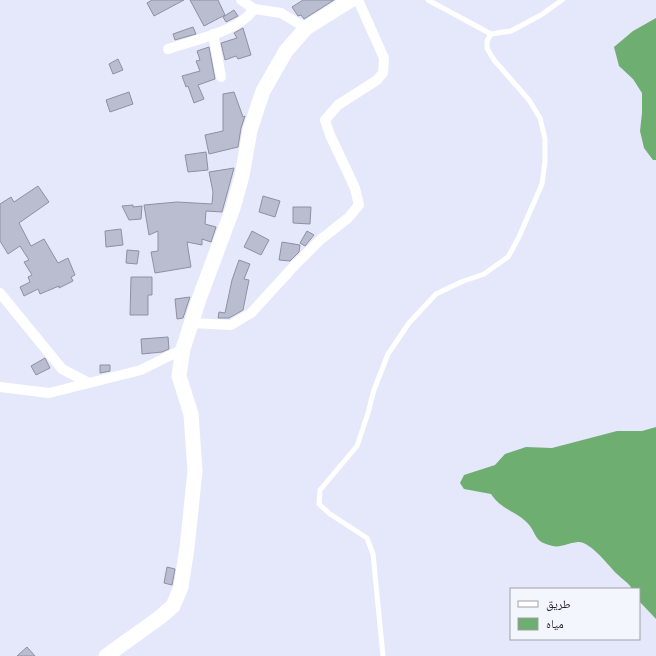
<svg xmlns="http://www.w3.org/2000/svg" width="656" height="656" viewBox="0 0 656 656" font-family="'Noto Serif','Noto Naskh Arabic',serif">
<rect width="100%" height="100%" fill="#e5e8fb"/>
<g fill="#6fae71">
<path d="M656 18V160H653L644 148 640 131 642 113V93L633 79 619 66 614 47 633 31Z"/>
<path d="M656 427V619L639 601V589H632C628 582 623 580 617 574 609 566 590 541 578 542 565 543 560 550 546 544 535 540 536 534 530 526 518 511 502 511 491 494L464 489 460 483 464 475 495 465 505 454 526 447 552 448 617 431H642Z"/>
</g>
<g fill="#babdcf" stroke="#8e90a2">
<path d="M152 0H184L154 16 147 3Z"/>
<path d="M190 0H218L225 15 204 26Z"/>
<path d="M303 0H334L304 19 301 15 298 16 292 7Z"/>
<path d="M234 10 238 16 226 22 223 17Z"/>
<path d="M193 27 196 34 175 40 173 34Z"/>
<path d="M243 28 251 55 238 59 236 56 225 60 221 43 237 38 234 33Z"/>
<path d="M209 47 215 79 198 85 204 99 194 103 188 86 186 87 182 76 200 71 196 61 200 60 197 51Z"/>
<path d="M118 59 123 70 113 74 109 64Z"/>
<path d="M129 92 133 104 110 112 106 100Z"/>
<path d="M234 92 243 117 245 116 241 128 238 147 209 154 205 135 223 131V94Z"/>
<path d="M206 152 208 170 188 172 185 155Z"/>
<path d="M234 168 222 212 206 211 205 224 216 227 211 242 202 239V245L187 242 191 267 155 273 151 252 158 251V231L149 235 144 205 177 202 212 204 213 192 209 172Z"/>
<path d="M38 186 49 202 19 223 31 246 44 239 58 263 68 258 75 275 71 277 73 281 59 288V286L40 294 38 289 24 296 20 287 30 282 28 277 32 275 24 262 29 260 20 246 8 254 0 241V204L11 197 14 202Z"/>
<path d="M263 196 280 201 275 217 259 212Z"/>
<path d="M133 205V207L142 206 141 219 129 220 122 206Z"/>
<path d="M293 207H311L310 224 293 223Z"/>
<path d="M121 229 123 245 106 247 105 231Z"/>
<path d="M252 231 269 240 261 255 244 247Z"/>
<path d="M307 231 314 235 305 246 300 243Z"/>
<path d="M282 242 300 245 299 252 290 261 279 260Z"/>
<path d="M127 250 139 251 137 264 126 263Z"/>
<path d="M239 260 250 264 244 279 249 280 243 310 229 318H218L219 312 225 313 232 280Z"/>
<path d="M131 277H152V295H148V315H130Z"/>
<path d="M190 297 183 318 177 319 175 299Z"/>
<path d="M168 337 169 349 162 352 142 354 141 339Z"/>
<path d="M45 358 50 368 36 375 31 366Z"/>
<path d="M100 365H110V371L100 373Z"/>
<path d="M167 567 175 569 172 585 164 583Z"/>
<path d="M27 647 35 656H17Z"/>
</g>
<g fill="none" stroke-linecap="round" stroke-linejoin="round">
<g stroke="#fff" stroke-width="5">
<path d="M428 0 491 34"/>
<path d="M383 656 373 554 367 538 330 514 319 504 320 490 357 446 368 413 374 390 388 354 409 323 436 294 461 282 484 274 508 257 518 239 542 184 545 162V139L540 118 529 100 494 60 487 48V41L491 34 511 31 541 15 562 0"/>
</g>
<g stroke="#fff" stroke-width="10">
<path d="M241 0 254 9 281 13 306 28"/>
<path d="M213 34 221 77"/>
<path d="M168 49C194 40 238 32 254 9"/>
<path d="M0 293 62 369 89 383"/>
<path d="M191 323 231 325 251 313 295 265 320 240 348 218 359 205 355 188 330 135 325 120 338 105 377 80 383 73 384 58 358 0"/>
<path d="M0 387 49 393 141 370 183 349"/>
</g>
<path stroke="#fff" stroke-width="15" d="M106 656 159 618 173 606 181 587 187 548 195 471 191 414 179 376 183 349 199 299 233 208 242 176 250 130 263 91 286 51 306 28 351 0"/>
</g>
<rect x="510" y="588" width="130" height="52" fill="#f4f6fd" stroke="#9fa0a7"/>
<rect x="518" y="601" width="20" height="6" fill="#ffffff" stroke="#9fa0a7"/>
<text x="546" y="608" font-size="12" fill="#1f2027">طريق</text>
<rect x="518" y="618" width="20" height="12" fill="#6fae71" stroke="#9fa0a7"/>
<text x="546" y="628" font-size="12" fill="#1f2027">مياه</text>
</svg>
